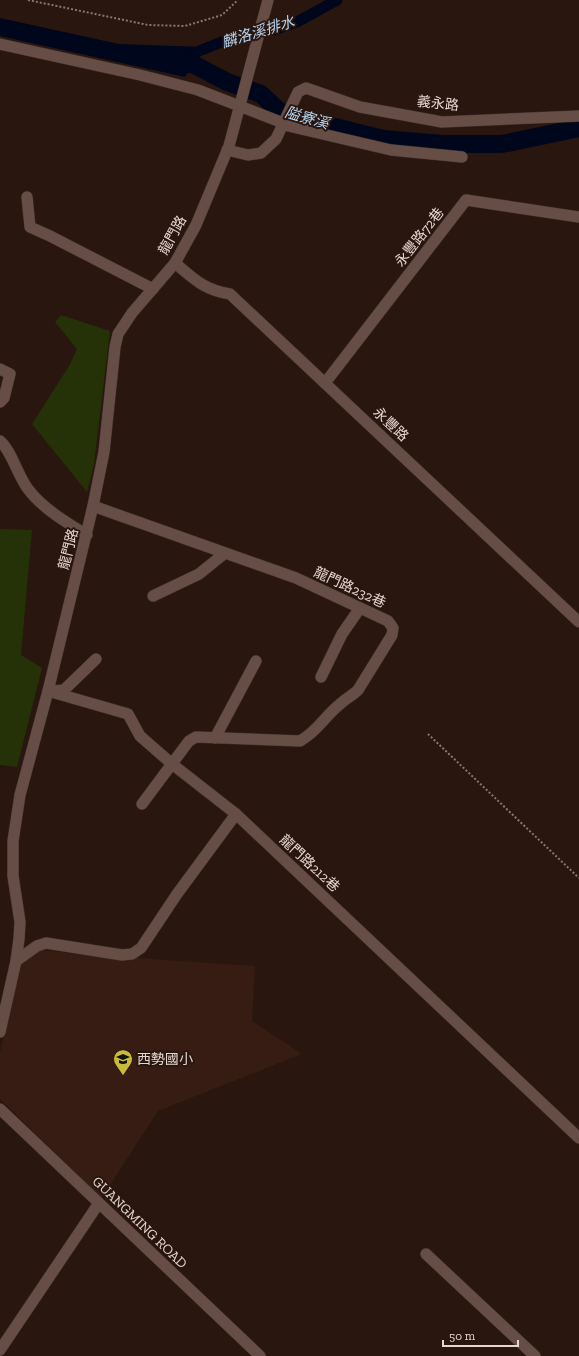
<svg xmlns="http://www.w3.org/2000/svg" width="579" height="1356" viewBox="0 0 579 1356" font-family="'Zilla Slab','Noto Sans TC',serif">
<rect width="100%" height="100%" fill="#29160f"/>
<path fill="#361c12" d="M42 950 124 959 137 958 255 966 252 1021 302 1054 158 1111 101 1199 0 1099V1052L21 965Z"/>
<g fill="#253107">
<path d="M61 315 110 331 94 464 87 492 32 424 69 366 77 349 55 322Z"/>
<path d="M0 529 32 530 21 655 42 668 17 767 0 765Z"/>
</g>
<path fill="#00061b" d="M0 18 119 44 204 47 185 77 0 36Z"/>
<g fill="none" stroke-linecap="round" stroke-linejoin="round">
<path stroke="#00061b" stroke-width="11" d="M189 55 242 34 274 30 299 21 337 0"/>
<path stroke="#00061b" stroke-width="18" d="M169 60 195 65 227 82 261 94 279 111 303 119 383 139 442 144H502L579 128"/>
<g stroke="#40312e" stroke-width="12">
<g id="minor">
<path d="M0 44 140 75 198 90 278 121 284 125 391 150 462 157"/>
<path d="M227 150 248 155 261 153 276 139 298 92 306 88 360 107 442 122 579 116"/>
<path d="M27 197 30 227 50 236 153 289"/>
<path d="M175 263C194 279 204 290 230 294L579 622"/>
<path d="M0 369 10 374 4 398 0 402"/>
<path d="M325 383 466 200 579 217"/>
<path d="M0 441C11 450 18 476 28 489 42 508 67 523 87 535"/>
<path d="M93 506 296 578 388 621 393 628 392 635 358 690C352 696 345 699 339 705 324 717 318 731 300 741L196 737 189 741 183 749 142 804"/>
<path d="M153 596 199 574 225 553"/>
<path d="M321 677 342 634 360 608"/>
<path d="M48 691 128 714 140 736 172 764 236 814 579 1138"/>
<path d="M53 691 64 690 96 659"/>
<path d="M215 738 256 661"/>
<path d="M16 961 37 946 46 943 122 955 132 954 141 948 177 894 236 814"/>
<path d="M0 1032 16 961 19 939 20 922 13 876V841L20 795 48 691 93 506 104 452 115 347 118 334 132 313 175 263 196 225 229 146 268 0"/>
<path d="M0 1109 260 1356"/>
<path d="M426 1254 535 1356"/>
<path d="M0 1350 99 1203"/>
</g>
</g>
<g stroke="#897872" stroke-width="2" stroke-dasharray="2 2" stroke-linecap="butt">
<path d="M28 0 148 25 185 26 222 15 238 0"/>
<path d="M428 734 579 878"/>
</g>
<use href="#minor" stroke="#664e46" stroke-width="11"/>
</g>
<defs>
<g id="school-pin" transform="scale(1)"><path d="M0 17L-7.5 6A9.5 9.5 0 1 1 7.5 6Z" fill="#c9ba3a" stroke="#29160f"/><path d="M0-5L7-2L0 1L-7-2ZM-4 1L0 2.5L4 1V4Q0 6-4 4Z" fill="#111"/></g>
</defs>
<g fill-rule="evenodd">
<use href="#school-pin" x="123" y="1059"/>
</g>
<g text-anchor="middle" stroke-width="4" stroke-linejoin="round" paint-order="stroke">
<g font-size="14" fill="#e5d6d1" stroke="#29160f">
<text transform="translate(438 103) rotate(6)" y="5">義永路</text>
<text transform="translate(172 235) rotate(-61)" y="5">龍門路</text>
<text transform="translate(419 237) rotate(-52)" y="5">永豐路72巷</text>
<text transform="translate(391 424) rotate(43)" y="5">永豐路</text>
<text transform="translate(68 549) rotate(-76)" y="5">龍門路</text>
<text transform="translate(350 587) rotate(25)" y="5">龍門路232巷</text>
<text transform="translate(310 863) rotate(43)" y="5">龍門路212巷</text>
<text transform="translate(140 1222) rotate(44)" y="5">GUANGMING ROAD</text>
</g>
<g font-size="14" fill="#e5d6d1" stroke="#29160f" text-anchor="start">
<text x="137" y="1064">西勢國小</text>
</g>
<g font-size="15" font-style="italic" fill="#b9d6f2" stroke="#29160f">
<text transform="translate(258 32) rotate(-17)" y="5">麟洛溪排水</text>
<text transform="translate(307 118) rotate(16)" y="5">隘寮溪</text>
</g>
</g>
<path d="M443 1340v6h75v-6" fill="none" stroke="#e5d6d1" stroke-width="2"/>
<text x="449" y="1340" font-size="12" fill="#e5d6d1" stroke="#29160f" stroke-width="3" paint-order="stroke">50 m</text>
</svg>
